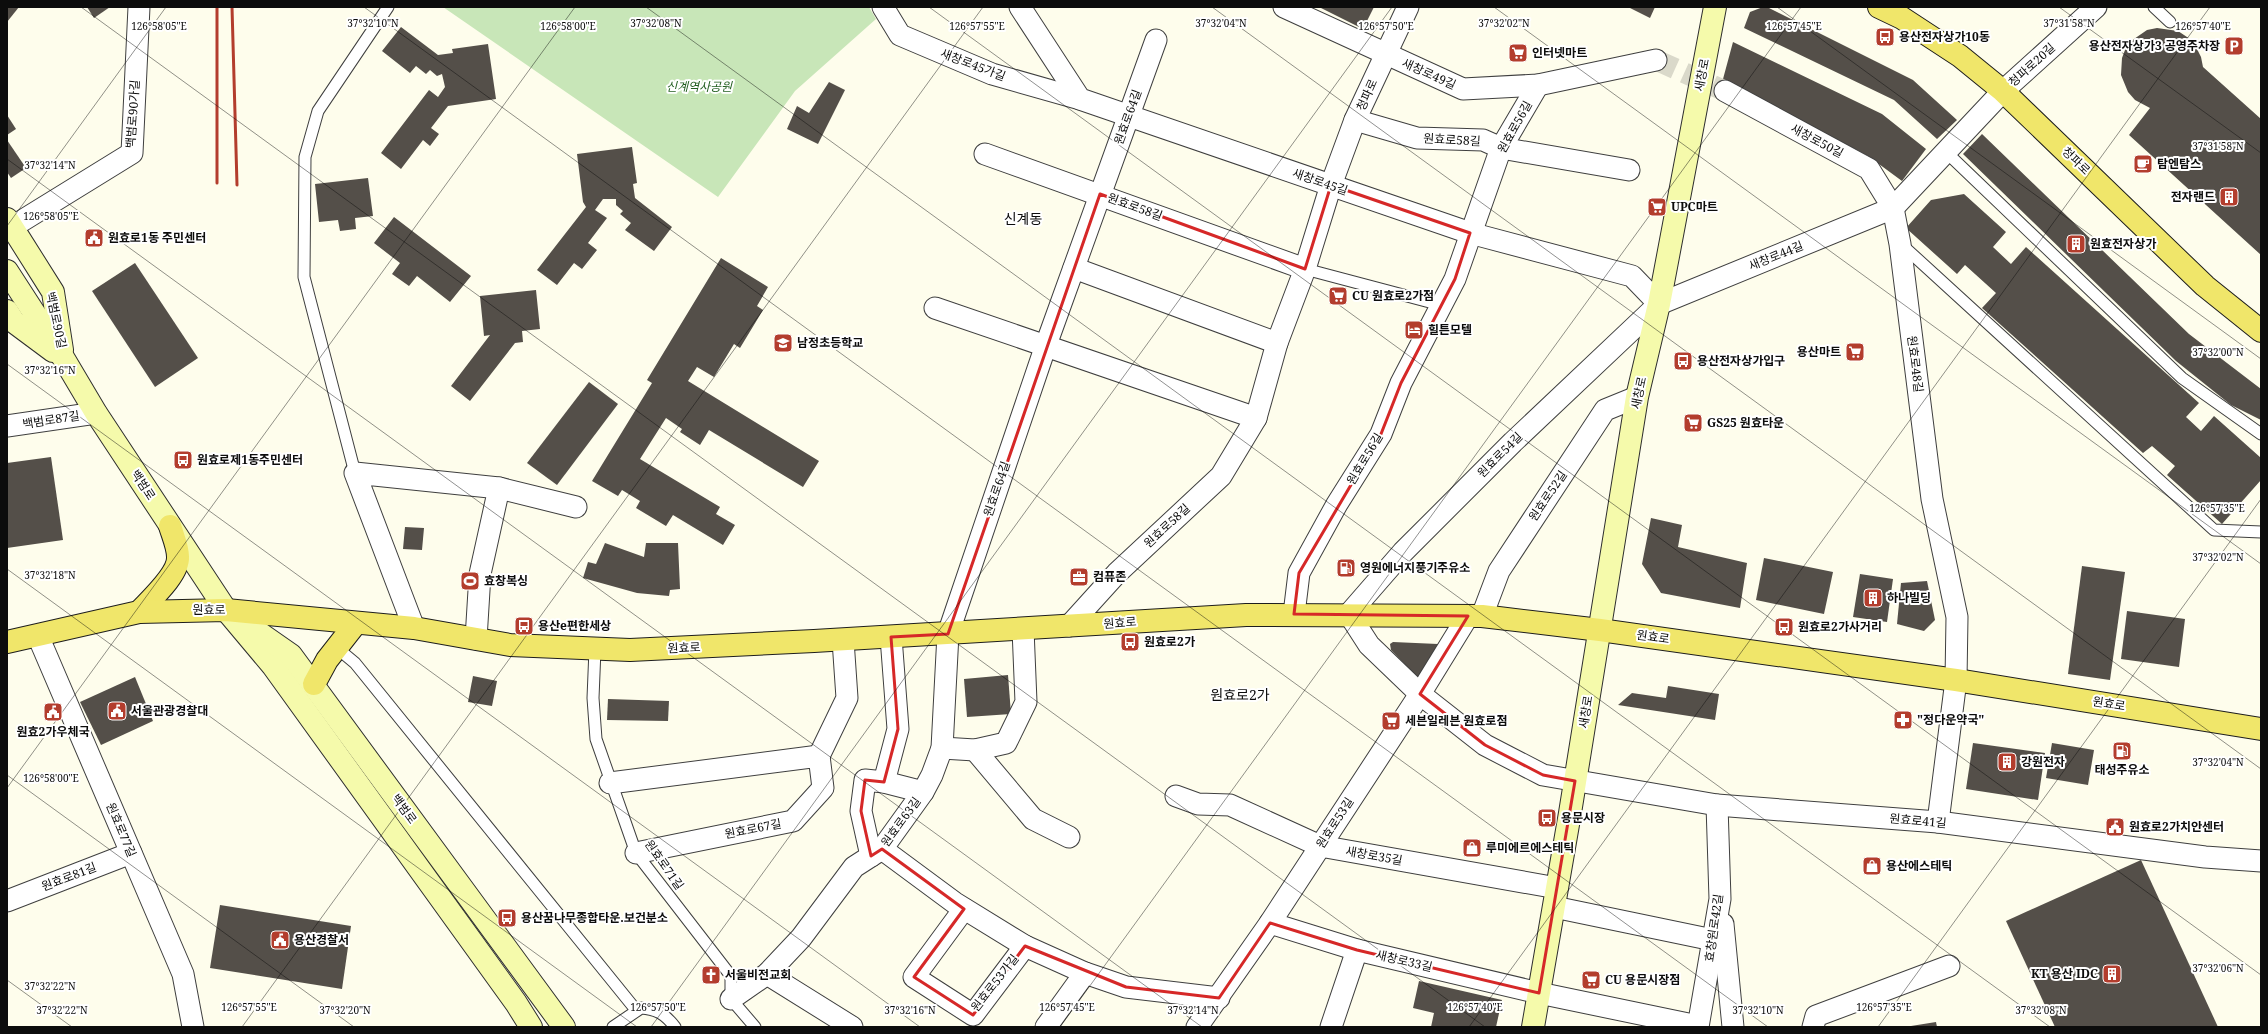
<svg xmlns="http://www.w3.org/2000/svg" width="2268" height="1034" viewBox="0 0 2268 1034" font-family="'Noto Serif','Noto Sans KR',serif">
<rect width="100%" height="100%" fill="#fefdec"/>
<path fill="#c8e6b8" d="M443 7H869L876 19 795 91 718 197Z"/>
<g fill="#544f49">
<path d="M7 7H19L7 22Z"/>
<path d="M87 7H110L94 18Z"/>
<path d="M1319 7H1374L1363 29Z"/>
<path d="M1628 7H1655L1650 18Z"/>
<path d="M1763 7H1767L1913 80 1957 120 1937 139 1894 100 1744 28 1750 12Z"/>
<path d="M401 27 438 55 453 53 452 49 488 44 496 99 448 106 431 128 439 134 430 146 423 140 401 169 381 153 429 90 438 97 445 87 442 74 437 76 430 70 426 74 416 66 410 73 382 51Z"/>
<path d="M2157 28 2178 31 2193 41 2201 57 2203 67 2261 119V255L2129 135 2150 108 2135 100 2128 92 2121 75 2122 58 2125 50 2134 39 2147 30Z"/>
<path d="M1733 42 1882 114 1926 149 1902 181 1868 156 1723 79Z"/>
<path d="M829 82 845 90 818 144 787 129 797 106 809 113Z"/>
<path d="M7 115 16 129 7 135Z"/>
<path d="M1982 134 2189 334 2261 389V420L2231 405 2176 361 1963 154Z"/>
<path d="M7 140 26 168 11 178 7 172Z"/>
<path d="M632 147 637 183 633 184 635 198 672 227 654 251 625 230 631 223 620 214 623 211 616 205V199H603L595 210 607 218 588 243 597 250 582 269 574 263 557 285 537 270 586 207 583 202 577 154Z"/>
<path d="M368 178 373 216 355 218 356 229 340 231 338 220 319 222 315 184Z"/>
<path d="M1964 194 2006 232 1993 247 2011 264 2026 247 2199 403 2186 417 2201 431 2214 416 2261 458V480L2222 524 2167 475 2175 466 2152 446 2143 453 1982 308 1996 293 1965 265 1957 274 1906 228 1931 200Z"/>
<path d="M394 217 471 276 450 302 417 276 409 286 392 274 400 263 374 243Z"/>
<path d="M721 258 768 287 757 306 763 310 740 348 734 344 714 377 697 367 688 381 819 461 803 487 709 430 700 445 680 432 682 429 666 418 640 459 720 507 716 514 735 525 723 545 673 515 666 526 636 508 640 501 622 490 618 496 592 481 652 383 647 380Z"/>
<path d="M135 263 198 358 155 387 92 291Z"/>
<path d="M536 290 540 329 522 331 523 342 515 343 470 401 451 386 490 335 484 336 480 296Z"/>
<path d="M589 382 618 404 557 485 527 463Z"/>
<path d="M51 457 63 540 7 548V463Z"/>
<path d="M1651 518 1682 525 1678 547 1747 563 1740 608 1661 593 1642 564Z"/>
<path d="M405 527 424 528 422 550 403 549Z"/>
<path d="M605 543 644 557 646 543H678L680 589 670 590 669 596 637 593 583 578 588 562 596 564Z"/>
<path d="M1764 558 1833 572 1824 614 1756 600Z"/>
<path d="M2082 566 2125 572 2110 680 2068 674Z"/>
<path d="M1860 574 1893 579 1887 622 1853 617Z"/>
<path d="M1927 581 1935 620 1924 631 1897 624 1901 583Z"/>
<path d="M2127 611 2185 619 2179 667 2121 659Z"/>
<path d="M1393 642 1438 644 1418 678 1391 650 1390 644Z"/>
<path d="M1008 675 1011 714 967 717 964 679Z"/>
<path d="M473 676 497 681 492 706 468 702Z"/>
<path d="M135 677 153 721 101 745 80 702Z"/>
<path d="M1668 686 1719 694 1715 720 1618 705 1632 693 1666 698Z"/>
<path d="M608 699 669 701 668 721 607 720Z"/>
<path d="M1973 743 2045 753 2038 800 1966 789Z"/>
<path d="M2052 743 2094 750 2088 785 2046 778Z"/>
<path d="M2141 860 2218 1027H2055L2006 921Z"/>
<path d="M220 905 351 926 342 989 210 968Z"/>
<path d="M1419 981 1502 1000 1496 1027H1431L1434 1013 1413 1008Z"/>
<path d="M1936 1022 1937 1027H1911V1026Z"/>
</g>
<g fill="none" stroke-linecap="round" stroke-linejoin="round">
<path stroke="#dad9ca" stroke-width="21" stroke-dasharray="21 10" stroke-linecap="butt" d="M1656 60 1725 91"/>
<g stroke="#3f3f3f" stroke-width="13">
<g id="service">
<path d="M2154 7 2170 22"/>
<path d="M1946 152 2182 378 2261 434"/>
<path d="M1902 245 2214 530 2261 532"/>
<path d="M1305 269 1441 305"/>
<path d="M355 473 304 277 305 157 318 111 388 7"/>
<path d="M337 648 355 663 636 1010"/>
<path d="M595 649 593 698 596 739 636 853 731 976V999L755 1027"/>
<path d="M613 1027 641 1008C657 1009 665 1014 675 1027"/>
</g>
</g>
<g stroke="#3f3f3f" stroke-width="23">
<g id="minor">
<path d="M883 7 900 35 992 74 1080 99"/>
<path d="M1020 7 1080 99 1470 233 1632 276 1659 304"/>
<path d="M1284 7 1463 89 1538 85 1656 60"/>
<path d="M2096 7 2003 91 1893 208 1659 304 1513 442 1403 552 1349 614 1369 645 1420 694 1485 745 1543 775 1717 805 1938 822 2205 857 2261 861"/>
<path d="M1725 91 1869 169 1893 208 1900 244 1932 499 1957 617 1956 680 1938 822"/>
<path d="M1355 120 1417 138 1483 140 1501 148 1629 170"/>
<path d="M985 154 1305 269"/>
<path d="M12 227 132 153 139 7"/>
<path d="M1074 268 1277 343"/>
<path d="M935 308 1256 418"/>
<path d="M7 426 96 413"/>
<path d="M1294 614 1299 573 1337 504 1381 434 1401 383 1455 279 1501 148 1538 85"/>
<path d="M1482 616 1499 571 1605 410 1637 397"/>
<path d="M1069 626 1117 573 1221 476 1256 418 1277 343 1305 269 1331 185 1355 120 1408 7"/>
<path d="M414 628 355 473 499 488 576 507"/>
<path d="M38 636 183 974 193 1027"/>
<path d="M476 639 480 574 499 488"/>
<path d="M942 748 975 750 1006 743 1026 702 1023 629"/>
<path d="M975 750 1033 819 1069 837"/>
<path d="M819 756 847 698 843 640"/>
<path d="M884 782 898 729 891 637"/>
<path d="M610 783 819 756 823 788 793 821 636 853"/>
<path d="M1176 796 1198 804 1230 805 1320 846 1557 888"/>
<path d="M882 849 955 903 1025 946 1085 973 1126 987 1219 998"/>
<path d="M871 856 861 811 865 780 884 782 923 792"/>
<path d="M7 901 131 853"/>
<path d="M1554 907 1713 940"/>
<path d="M964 909 914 977 973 1015 1025 946"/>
<path d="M1270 923 1357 950 1539 993 1698 1026"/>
<path d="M1723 924 1733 1027"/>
<path d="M767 974 852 1027"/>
<path d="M731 999 767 974 801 938 854 867 882 849 923 792 932 775 942 748 948 634 1046 345 1156 40"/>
<path d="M1046 1027 1085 973"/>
<path d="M1197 1027 1270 923 1420 694 1468 616"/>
<path d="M1331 1027 1357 950"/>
<path d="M1698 1027 1720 899 1717 805"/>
<path d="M1813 1027 1816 1016 1949 966"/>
</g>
</g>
<g stroke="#2e2e2e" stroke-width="24">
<g id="secondary">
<path d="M7 219 53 292 62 350"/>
<path d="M7 271 64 359 96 413 226 610 273 666 516 1003 531 1027"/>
<path d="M7 311 14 322 53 351"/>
<path d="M248 625 291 655 564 1027"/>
<path d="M1533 1027 1570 813 1637 397 1659 304 1715 7"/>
</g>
</g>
<g stroke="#1d1d1d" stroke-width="24">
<g id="primary">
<path d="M1879 7 1902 18 1960 56 2003 91 2205 286 2261 331"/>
<path d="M139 612C150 600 179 574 178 557 178 547 173 536 170 526"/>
<path d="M7 642 139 612 226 610 414 628 510 645 630 650 814 641 1246 615 1482 616 1600 630 1956 680 2261 729"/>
<path d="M314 684 327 660 356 623"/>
</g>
</g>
<use href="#service" stroke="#fff" stroke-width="11"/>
<use href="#minor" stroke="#fff" stroke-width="21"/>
<use href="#secondary" stroke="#f5faab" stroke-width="22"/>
<use href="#primary" stroke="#f0e66a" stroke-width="22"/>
<g stroke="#b33d2d" stroke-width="3">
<path d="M217 7V183"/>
<path d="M232 7 237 185"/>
</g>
</g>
<path fill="none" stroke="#d62828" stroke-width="3" stroke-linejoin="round" d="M1331 185 1470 233 1455 279 1401 383 1381 434 1299 573 1294 614 1468 616 1420 694 1485 745 1543 775 1575 781 1539 993 1357 950 1270 923 1219 998 1126 987 1025 946 973 1015 914 977 964 909 882 849 871 856 861 811 865 780 884 782 898 729 891 637 948 634 1100 194 1305 269Z"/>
<path fill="none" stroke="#0c0c0c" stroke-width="1" stroke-opacity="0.45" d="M81 7 1485 1027M364 7 1768 1027M646 7 2050 1027M929 7 2261 975M1212 7 2261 769M1494 7 2261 564M1777 7 2261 359M2059 7 2261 153M7 159 1202 1027M7 226 166 7M7 364 920 1027M7 569 637 1027M7 775 354 1027M7 788 575 7M7 980 72 1027M242 1027 983 7M651 1027 1392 7M1060 1027 1801 7M1469 1027 2210 7M1878 1027 2261 499"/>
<defs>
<g id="bus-square" transform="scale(1)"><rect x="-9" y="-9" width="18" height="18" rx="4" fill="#b33d2d" stroke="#fff"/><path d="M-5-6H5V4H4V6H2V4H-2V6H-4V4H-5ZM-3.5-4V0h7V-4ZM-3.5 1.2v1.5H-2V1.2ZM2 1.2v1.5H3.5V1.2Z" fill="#fff"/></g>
<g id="parking-square" transform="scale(1)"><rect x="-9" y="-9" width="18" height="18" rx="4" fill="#b33d2d" stroke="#fff"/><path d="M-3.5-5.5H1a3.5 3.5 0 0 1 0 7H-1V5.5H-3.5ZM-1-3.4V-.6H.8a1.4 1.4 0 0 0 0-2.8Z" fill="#fff"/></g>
<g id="supermarket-square" transform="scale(1)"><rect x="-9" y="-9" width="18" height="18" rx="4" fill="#b33d2d" stroke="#fff"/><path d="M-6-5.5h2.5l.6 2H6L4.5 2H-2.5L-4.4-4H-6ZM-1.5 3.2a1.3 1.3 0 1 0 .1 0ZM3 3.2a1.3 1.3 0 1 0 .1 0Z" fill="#fff"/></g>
<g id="cafe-square" transform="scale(1)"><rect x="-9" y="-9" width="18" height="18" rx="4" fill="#b33d2d" stroke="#fff"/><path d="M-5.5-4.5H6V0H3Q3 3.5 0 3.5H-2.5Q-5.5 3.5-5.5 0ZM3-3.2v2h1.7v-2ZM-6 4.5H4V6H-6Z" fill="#fff"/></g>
<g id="building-square" transform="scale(1)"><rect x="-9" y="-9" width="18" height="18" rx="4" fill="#b33d2d" stroke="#fff"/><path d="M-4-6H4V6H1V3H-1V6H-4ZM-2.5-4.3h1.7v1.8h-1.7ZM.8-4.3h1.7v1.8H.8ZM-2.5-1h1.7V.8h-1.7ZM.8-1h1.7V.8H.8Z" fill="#fff"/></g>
<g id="civic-square" transform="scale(1)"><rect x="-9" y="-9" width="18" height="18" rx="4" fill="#b33d2d" stroke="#fff"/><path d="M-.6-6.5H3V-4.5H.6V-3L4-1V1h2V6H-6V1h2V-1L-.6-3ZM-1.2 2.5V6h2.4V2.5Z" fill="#fff"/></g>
<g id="hotel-square" transform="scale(1)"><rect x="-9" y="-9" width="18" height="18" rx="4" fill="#b33d2d" stroke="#fff"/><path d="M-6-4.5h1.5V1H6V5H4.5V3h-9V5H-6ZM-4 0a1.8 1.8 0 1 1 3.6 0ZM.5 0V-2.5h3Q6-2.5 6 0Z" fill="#fff"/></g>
<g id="school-square" transform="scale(1)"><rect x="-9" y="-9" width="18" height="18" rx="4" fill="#b33d2d" stroke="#fff"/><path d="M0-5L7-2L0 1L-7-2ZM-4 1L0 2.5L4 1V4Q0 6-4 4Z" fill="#fff"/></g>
<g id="fuel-square" transform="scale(1)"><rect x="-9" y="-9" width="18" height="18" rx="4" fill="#b33d2d" stroke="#fff"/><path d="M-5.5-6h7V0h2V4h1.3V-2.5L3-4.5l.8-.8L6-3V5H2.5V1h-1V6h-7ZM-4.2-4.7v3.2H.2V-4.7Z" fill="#fff"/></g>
<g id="office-square" transform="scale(1)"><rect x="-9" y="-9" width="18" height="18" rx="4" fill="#b33d2d" stroke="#fff"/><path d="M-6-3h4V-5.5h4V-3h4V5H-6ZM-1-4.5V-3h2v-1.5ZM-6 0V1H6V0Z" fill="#fff"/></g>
<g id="stadium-square" transform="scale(1)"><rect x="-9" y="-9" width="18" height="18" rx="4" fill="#b33d2d" stroke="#fff"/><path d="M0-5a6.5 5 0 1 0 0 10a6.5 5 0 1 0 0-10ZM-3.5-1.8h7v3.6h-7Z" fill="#fff"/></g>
<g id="pharmacy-square" transform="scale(1)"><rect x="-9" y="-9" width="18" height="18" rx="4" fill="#b33d2d" stroke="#fff"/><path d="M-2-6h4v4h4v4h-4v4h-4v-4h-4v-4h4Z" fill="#fff"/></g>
<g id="shop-square" transform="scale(1)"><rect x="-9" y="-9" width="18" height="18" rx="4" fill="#b33d2d" stroke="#fff"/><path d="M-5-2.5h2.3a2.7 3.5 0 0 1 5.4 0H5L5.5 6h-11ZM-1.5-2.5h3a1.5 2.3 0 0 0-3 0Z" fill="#fff"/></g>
<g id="church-square" transform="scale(1)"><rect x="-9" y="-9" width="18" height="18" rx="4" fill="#b33d2d" stroke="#fff"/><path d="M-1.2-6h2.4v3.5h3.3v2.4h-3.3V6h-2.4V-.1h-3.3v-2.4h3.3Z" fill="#fff"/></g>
</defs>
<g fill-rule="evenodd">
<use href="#bus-square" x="1885" y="37"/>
<use href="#parking-square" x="2234" y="46"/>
<use href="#supermarket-square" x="1518" y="53"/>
<use href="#cafe-square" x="2143" y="164"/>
<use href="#building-square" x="2229" y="197"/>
<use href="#supermarket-square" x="1657" y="207"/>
<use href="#civic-square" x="94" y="238"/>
<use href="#building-square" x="2076" y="244"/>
<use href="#supermarket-square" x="1338" y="296"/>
<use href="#hotel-square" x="1414" y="330"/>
<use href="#school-square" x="783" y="343"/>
<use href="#supermarket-square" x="1855" y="352"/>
<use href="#bus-square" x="1683" y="361"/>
<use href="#supermarket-square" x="1693" y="423"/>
<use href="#bus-square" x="183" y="460"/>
<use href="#fuel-square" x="1346" y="568"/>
<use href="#office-square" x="1079" y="577"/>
<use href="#stadium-square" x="470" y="581"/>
<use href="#building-square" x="1873" y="598"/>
<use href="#bus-square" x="524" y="626"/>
<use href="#bus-square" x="1784" y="627"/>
<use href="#bus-square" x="1130" y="642"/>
<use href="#civic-square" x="117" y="711"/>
<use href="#civic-square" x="53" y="712"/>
<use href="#pharmacy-square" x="1903" y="720"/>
<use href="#supermarket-square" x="1391" y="721"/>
<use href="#fuel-square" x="2122" y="751"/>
<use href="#building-square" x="2007" y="762"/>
<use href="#bus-square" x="1547" y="818"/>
<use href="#civic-square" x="2115" y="827"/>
<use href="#shop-square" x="1472" y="848"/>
<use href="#shop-square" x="1872" y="866"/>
<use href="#bus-square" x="507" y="918"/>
<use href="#civic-square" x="280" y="940"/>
<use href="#building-square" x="2112" y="974"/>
<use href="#church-square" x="711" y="975"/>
<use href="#supermarket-square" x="1591" y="980"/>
</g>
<g text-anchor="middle" stroke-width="4" stroke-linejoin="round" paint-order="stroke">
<g font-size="12" font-weight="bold" fill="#0c0c0c" stroke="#fff" text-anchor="start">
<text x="1899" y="41">용산전자상가10동</text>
<text x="2220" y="50" text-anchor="end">용산전자상가3 공영주차장</text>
<text x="1532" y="57">인터넷마트</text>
<text x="2157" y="168">탐엔탐스</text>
<text x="2215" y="201" text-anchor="end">전자랜드</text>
<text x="1671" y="211">UPC마트</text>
<text x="108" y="242">원효로1동 주민센터</text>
<text x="2090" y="248">원효전자상가</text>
<text x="1352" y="300">CU 원효로2가점</text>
<text x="1428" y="334">힐튼모텔</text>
<text x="797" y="347">남정초등학교</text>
<text x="1841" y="356" text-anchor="end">용산마트</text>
<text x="1697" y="365">용산전자상가입구</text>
<text x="1707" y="427">GS25 원효타운</text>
<text x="197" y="464">원효로제1동주민센터</text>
<text x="1360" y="572">영원에너지풍기주유소</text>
<text x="1093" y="581">컴퓨존</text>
<text x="484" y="585">효창복싱</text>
<text x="1887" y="602">하나빌딩</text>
<text x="538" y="630">용산e편한세상</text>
<text x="1798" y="631">원효로2가사거리</text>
<text x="1144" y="646">원효로2가</text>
<text x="131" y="715">서울관광경찰대</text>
<text x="1917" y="724">"정다운약국"</text>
<text x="1405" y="725">세븐일레븐 원효로점</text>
<text x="53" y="736" text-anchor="middle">원효2가우체국</text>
<text x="2021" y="766">강원전자</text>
<text x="2122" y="774" text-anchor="middle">태성주유소</text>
<text x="1561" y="822">용문시장</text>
<text x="2129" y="831">원효로2가치안센터</text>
<text x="1486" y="852">루미에르에스테틱</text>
<text x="1886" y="870">용산에스테틱</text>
<text x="521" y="922">용산꿈나무종합타운.보건분소</text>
<text x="294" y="944">용산경찰서</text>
<text x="2098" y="978" text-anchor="end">KT 용산 IDC</text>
<text x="725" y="979">서울비전교회</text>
<text x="1605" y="984">CU 용문시장점</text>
</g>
<g font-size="12" fill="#0c0c0c" stroke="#fff">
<text transform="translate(973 65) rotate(21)" y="4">새창로45가길</text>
<text transform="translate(2032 65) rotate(-42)" y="4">청파로20길</text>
<text transform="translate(1429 74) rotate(24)" y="4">새창로49길</text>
<text transform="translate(1702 75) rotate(-79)" y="4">새창로</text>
<text transform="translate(1367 95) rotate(-66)" y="4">청파로</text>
<text transform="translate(133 114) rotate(-86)" y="4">백범로90가길</text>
<text transform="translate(1128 117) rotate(-70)" y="4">원효로64길</text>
<text transform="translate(1515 127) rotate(-61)" y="4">원효로56길</text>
<text transform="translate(1452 140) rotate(3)" y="4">원효로58길</text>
<text transform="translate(1817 141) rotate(28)" y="4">새창로50길</text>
<text transform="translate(2076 161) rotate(44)" y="4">청파로</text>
<text transform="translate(1320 182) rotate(19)" y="4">새창로45길</text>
<text transform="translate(1135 207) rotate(20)" y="4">원효로58길</text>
<text transform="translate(1776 256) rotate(-22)" y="4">새창로44길</text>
<text transform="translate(56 320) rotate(78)" y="4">백범로90길</text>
<text transform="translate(1915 364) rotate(83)" y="4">원효로48길</text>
<text transform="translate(1639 393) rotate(-78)" y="4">새창로</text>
<text transform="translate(51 420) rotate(-9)" y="4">백범로87길</text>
<text transform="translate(1500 455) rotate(-45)" y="4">원효로54길</text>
<text transform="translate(1365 459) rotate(-59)" y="4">원효로56길</text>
<text transform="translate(143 485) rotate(57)" y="4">백범로</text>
<text transform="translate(997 489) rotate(-71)" y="4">원효로64길</text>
<text transform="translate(1548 496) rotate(-56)" y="4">원효로52길</text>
<text transform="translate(1167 526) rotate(-43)" y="4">원효로58길</text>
<text x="209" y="614">원효로</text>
<text transform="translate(1120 623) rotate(-4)" y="4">원효로</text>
<text transform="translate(1653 637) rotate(8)" y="4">원효로</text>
<text transform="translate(684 648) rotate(-3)" y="4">원효로</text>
<text transform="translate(2109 704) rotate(9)" y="4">원효로</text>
<text transform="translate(1586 712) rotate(-81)" y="4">새창로</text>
<text transform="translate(404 809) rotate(54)" y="4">백범로</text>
<text transform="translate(1918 821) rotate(5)" y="4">원효로41길</text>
<text transform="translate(901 822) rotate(-54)" y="4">원효로63길</text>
<text transform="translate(1335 823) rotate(-57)" y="4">원효로53길</text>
<text transform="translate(753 829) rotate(-11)" y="4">원효로67길</text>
<text transform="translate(121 830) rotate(67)" y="4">원효로77길</text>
<text transform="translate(1374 856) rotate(10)" y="4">새창로35길</text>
<text transform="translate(664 865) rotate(55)" y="4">원효로71길</text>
<text transform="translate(69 877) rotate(-21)" y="4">원효로81길</text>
<text transform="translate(1714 928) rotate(-82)" y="4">효창원로42길</text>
<text transform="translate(1404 961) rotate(13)" y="4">새창로33길</text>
<text transform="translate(995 983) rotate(-52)" y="4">원효로53가길</text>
</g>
<g font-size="12" font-style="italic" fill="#235f21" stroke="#fff">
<text x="699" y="91">신계역사공원</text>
</g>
<g font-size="14" fill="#0c0c0c" stroke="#fff">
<text x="1023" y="224">신계동</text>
<text x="1240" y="700">원효로2가</text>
</g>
</g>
<g font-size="10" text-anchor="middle" fill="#0c0c0c" stroke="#fff" stroke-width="4" stroke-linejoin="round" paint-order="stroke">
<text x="373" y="27">37°32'10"N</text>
<text x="656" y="27">37°32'08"N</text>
<text x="1221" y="27">37°32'04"N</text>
<text x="1504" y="27">37°32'02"N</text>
<text x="2069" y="27">37°31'58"N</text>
<text x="977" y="30">126°57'55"E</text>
<text x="1386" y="30">126°57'50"E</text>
<text x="1794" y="30">126°57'45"E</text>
<text x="2203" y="30">126°57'40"E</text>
<text x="159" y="30">126°58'05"E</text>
<text x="568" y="30">126°58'00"E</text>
<text x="2218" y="150">37°31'58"N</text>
<text x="50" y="169">37°32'14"N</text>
<text x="51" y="220">126°58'05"E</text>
<text x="2218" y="356">37°32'00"N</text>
<text x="50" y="374">37°32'16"N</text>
<text x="2217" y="512">126°57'35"E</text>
<text x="2218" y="561">37°32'02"N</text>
<text x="50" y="579">37°32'18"N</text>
<text x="2218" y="766">37°32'04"N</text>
<text x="51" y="782">126°58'00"E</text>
<text x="2218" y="972">37°32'06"N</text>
<text x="50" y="990">37°32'22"N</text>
<text x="249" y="1011">126°57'55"E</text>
<text x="658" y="1011">126°57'50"E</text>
<text x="1067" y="1011">126°57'45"E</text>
<text x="1475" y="1011">126°57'40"E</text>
<text x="1884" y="1011">126°57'35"E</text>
<text x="62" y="1014">37°32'22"N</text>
<text x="345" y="1014">37°32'20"N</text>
<text x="910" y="1014">37°32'16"N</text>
<text x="1193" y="1014">37°32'14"N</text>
<text x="1758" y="1014">37°32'10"N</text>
<text x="2041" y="1014">37°32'08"N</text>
</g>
<rect width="2268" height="1034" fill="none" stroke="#0c0c0c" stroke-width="16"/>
</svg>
